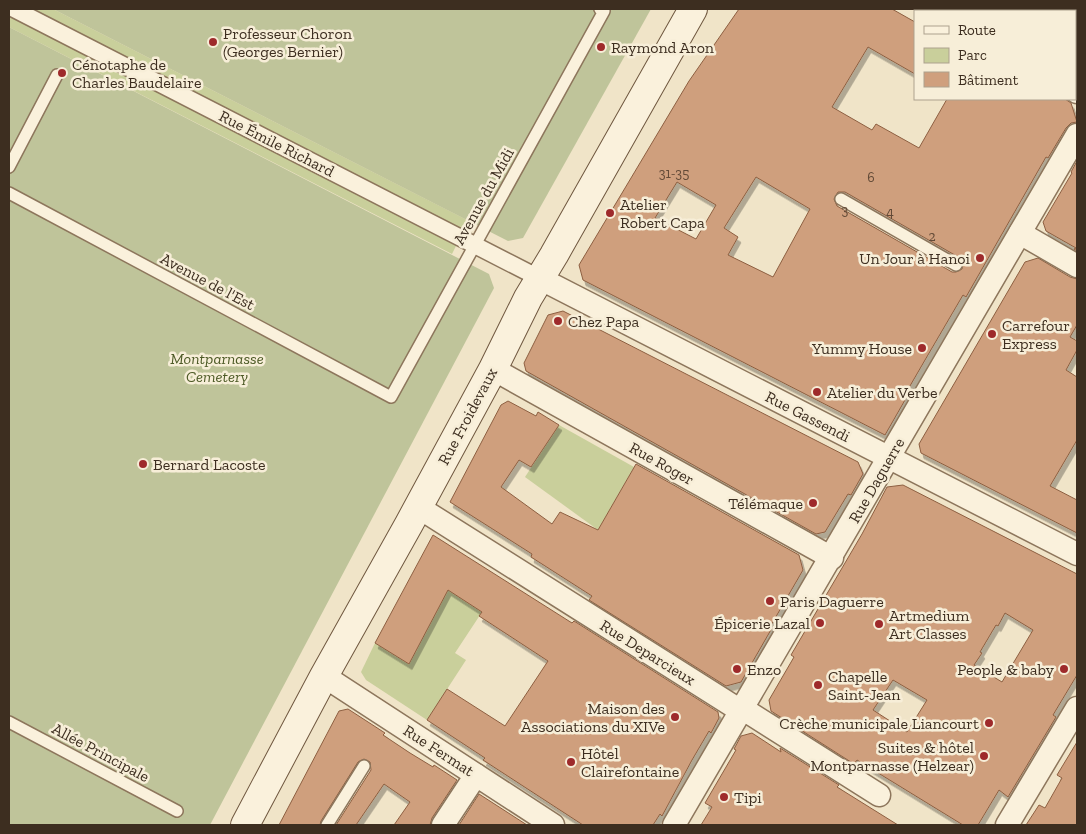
<svg xmlns="http://www.w3.org/2000/svg" width="1086" height="834" viewBox="0 0 1086 834" font-family="'Zilla Slab',serif">
<defs>
<filter id="shadow"><feDropShadow dx="3" dy="5.5" stdDeviation="0" flood-color="#0004"/></filter>
</defs>
<rect width="100%" height="100%" fill="#f0e4c8"/>
<g fill="#c9cf9b">
<path d="M31 9H53L469 221 464 230Z"/>
<path d="M9 14 457 244 452 254 9 27Z"/>
<path d="M559 425 634 467 598 530 525 477Z"/>
<path d="M444 586 482 612 455 653 466 660 427 720 366 680 361 672 375 643 409 664 444 597Z"/>
</g>
<g fill="#bfc49a">
<path d="M53 9H651L523 238 508 241Z"/>
<path d="M9 27 489 274 494 288 210 825H9Z"/>
</g>
<g fill="#cf9f7d" stroke="#8d5f41" fill-rule="evenodd" filter="url(#shadow)">
<path d="M739 9H892L915 22V74L868 47 832 107 872 130 876 124 919 148 947 99H1065L1071 103 1077 122 1071 123 1066 128 1048 158 1046 157 966 297 963 295 925 360 903 398 905 400 885 435 583 280 579 265 689 81ZM756 177 810 209 773 277 728 255 738 237 724 228ZM677 182 716 205 696 239 655 218ZM838 192H845L960 258 963 264 962 269 956 272H952L837 206 834 199Z"/>
<path d="M1077 161V251L1074 249 1076 248 1046 231 1043 222 1072 173 1071 172Z"/>
<path d="M1038 258 1070 277 1077 279V325L1070 337 1077 341V350L1066 370 1077 377V440L1050 486 1077 500V533L921 453 919 444 1025 262Z"/>
<path d="M563 311 858 462 863 474 851 495 848 494 825 532 816 534 526 371 524 363 548 315Z"/>
<path d="M508 401 536 416 538 412 559 425 531 467 519 460 501 487 552 524 560 512 598 530 636 464 799 555 803 570 770 627 772 628 741 682 726 686 589 600 592 596 531 557 532 554 450 502 501 405Z"/>
<path d="M903 485 1077 574V675L1053 715 1056 717 1008 797 999 790 978 825H963L857 760 854 764 771 711 769 700 794 657 791 655 862 534 887 487ZM1005 613 1033 630 1002 682 974 665 982 653 980 652 996 625 998 626ZM893 680 927 700 907 732 873 710Z"/>
<path d="M433 535 572 623 574 621 718 712 719 718 711 733 709 731 692 760 662 816 660 814 653 825H583L483 760 485 758 427 720 447 689 505 726 548 661 479 616 482 612 448 590 409 664 375 643Z"/>
<path d="M348 709 385 733 383 735 410 753 433 767 434 765 457 780 432 818 430 825H394L410 802 384 784 356 825H336L371 770 370 762 364 759 358 762 321 821 320 825H279L339 711Z"/>
<path d="M752 733 781 752 780 748 839 785 837 787 898 825H701L712 807 705 803 736 750 734 749 741 736Z"/>
<path d="M1077 742V825H1026L1039 805 1045 808 1062 778 1057 775Z"/>
<path d="M479 794 527 825H459Z"/>
</g>
<g fill="none" stroke-linecap="round" stroke-linejoin="round">
<g stroke="#8d765c" stroke-width="14">
<g id="service">
<path d="M9 167 57 75"/>
<path d="M9 193 391 397 604 11 600 9"/>
<path d="M841 199 956 265"/>
<path d="M9 722 177 811"/>
<path d="M327 825 364 766"/>
</g>
</g>
<g stroke="#8d765c" stroke-width="19">
<path id="pedestrian" d="M14 9 539 278"/>
</g>
<g stroke="#8d765c" stroke-width="25">
<g id="minor">
<path d="M930 9 934 11"/>
<path d="M1075 90 1077 92"/>
<path d="M1020 233 1077 266"/>
<path d="M539 278 1077 554"/>
<path d="M493 369 832 558"/>
<path d="M418 507 733 706 751 714 879 795"/>
<path d="M324 676 553 825"/>
<path d="M443 825 476 775"/>
<path d="M674 825 1077 135"/>
<path d="M1007 825 1077 708"/>
</g>
</g>
<g stroke="#6f573f" stroke-width="30">
<path id="secondary" d="M245 825 324 676 409 524 493 369 528 298 554 255 693 9"/>
</g>
<use href="#service" stroke="#faf1dc" stroke-width="11"/>
<use href="#pedestrian" stroke="#faf1dc" stroke-width="16"/>
<use href="#minor" stroke="#faf1dc" stroke-width="22"/>
<use href="#secondary" stroke="#faf1dc" stroke-width="28"/>
</g>
<g fill="#9e2a2b" stroke="#f7eed8" stroke-width="2">
<circle cx="213" cy="42" r="5"/>
<circle cx="601" cy="47" r="5"/>
<circle cx="62" cy="73" r="5"/>
<circle cx="610" cy="213" r="5"/>
<circle cx="980" cy="258" r="5"/>
<circle cx="558" cy="321" r="5"/>
<circle cx="992" cy="334" r="5"/>
<circle cx="922" cy="348" r="5"/>
<circle cx="817" cy="392" r="5"/>
<circle cx="143" cy="464" r="5"/>
<circle cx="813" cy="503" r="5"/>
<circle cx="770" cy="601" r="5"/>
<circle cx="820" cy="623" r="5"/>
<circle cx="879" cy="624" r="5"/>
<circle cx="737" cy="669" r="5"/>
<circle cx="1064" cy="669" r="5"/>
<circle cx="818" cy="685" r="5"/>
<circle cx="675" cy="717" r="5"/>
<circle cx="989" cy="723" r="5"/>
<circle cx="984" cy="756" r="5"/>
<circle cx="571" cy="762" r="5"/>
<circle cx="724" cy="797" r="5"/>
</g>
<g text-anchor="middle" stroke-width="5" stroke-linejoin="round" paint-order="stroke">
<g font-size="14" fill="#624a37">
<text x="674" y="178">31-35</text>
<text x="871" y="182">6</text>
<text x="845" y="215">3</text>
<text x="890" y="217">4</text>
<text x="932" y="241">2</text>
</g>
<g font-size="16" fill="#3d2e20" stroke="#f7eed8" text-anchor="start">
<text x="223" y="39">Professeur Choron<tspan x="223" dy="18">(Georges Bernier)</tspan></text>
<text x="611" y="53">Raymond Aron</text>
<text x="72" y="70">Cénotaphe de<tspan x="72" dy="18">Charles Baudelaire</tspan></text>
<text x="620" y="210">Atelier<tspan x="620" dy="18">Robert Capa</tspan></text>
<text x="970" y="264" text-anchor="end">Un Jour à Hanoi</text>
<text x="568" y="327">Chez Papa</text>
<text x="1002" y="331">Carrefour<tspan x="1002" dy="18">Express</tspan></text>
<text x="912" y="354" text-anchor="end">Yummy House</text>
<text x="827" y="398">Atelier du Verbe</text>
<text x="153" y="470">Bernard Lacoste</text>
<text x="803" y="509" text-anchor="end">Télémaque</text>
<text x="780" y="607">Paris Daguerre</text>
<text x="889" y="621">Artmedium<tspan x="889" dy="18">Art Classes</tspan></text>
<text x="810" y="629" text-anchor="end">Épicerie Lazal</text>
<text x="747" y="675">Enzo</text>
<text x="1054" y="675" text-anchor="end">People &amp; baby</text>
<text x="828" y="682">Chapelle<tspan x="828" dy="18">Saint-Jean</tspan></text>
<text x="665" y="714" text-anchor="end">Maison des<tspan x="665" dy="18">Associations du XIVe</tspan></text>
<text x="979" y="729" text-anchor="end">Crèche municipale Liancourt</text>
<text x="974" y="753" text-anchor="end">Suites &amp; hôtel<tspan x="974" dy="18">Montparnasse (Helzear)</tspan></text>
<text x="581" y="759">Hôtel<tspan x="581" dy="18">Clairefontaine</tspan></text>
<text x="734" y="803">Tipi</text>
</g>
<g font-size="16" fill="#3d2e20" stroke="#f7eed8">
<text transform="translate(277 143) rotate(27)" y="6">Rue Émile Richard</text>
<text transform="translate(483 196) rotate(-61)" y="6">Avenue du Midi</text>
<text transform="translate(208 281) rotate(28)" y="6">Avenue de l'Est</text>
<text transform="translate(467 416) rotate(-62)" y="6">Rue Froidevaux</text>
<text transform="translate(808 416) rotate(27)" y="6">Rue Gassendi</text>
<text transform="translate(662 463) rotate(29)" y="6">Rue Roger</text>
<text transform="translate(876 480) rotate(-60)" y="6">Rue Daguerre</text>
<text transform="translate(648 652) rotate(32)" y="6">Rue Deparcieux</text>
<text transform="translate(439 750) rotate(33)" y="6">Rue Fermat</text>
<text transform="translate(101 752) rotate(28)" y="6">Allée Principale</text>
</g>
<g font-size="16" font-style="italic" fill="#4d5a26" stroke="#f7eed8">
<text x="217" y="364">Montparnasse<tspan x="217" dy="18">Cemetery</tspan></text>
</g>
</g>
<rect width="1086" height="834" fill="none" stroke="#3d2e20" stroke-width="20"/>
<rect x="914" y="10" width="162" height="90" fill="#f7eed8" stroke="#ada18e"/>
<rect x="924" y="26" width="25" height="8" fill="#faf1dc" stroke="#ada18e"/>
<text x="958" y="35" font-size="15" fill="#3d2e20">Route</text>
<rect x="924" y="48" width="25" height="15" fill="#c9cf9b" stroke="#ada18e"/>
<text x="958" y="60" font-size="15" fill="#3d2e20">Parc</text>
<rect x="924" y="72" width="25" height="15" fill="#cf9f7d" stroke="#ada18e"/>
<text x="958" y="85" font-size="15" fill="#3d2e20">Bâtiment</text>
</svg>
